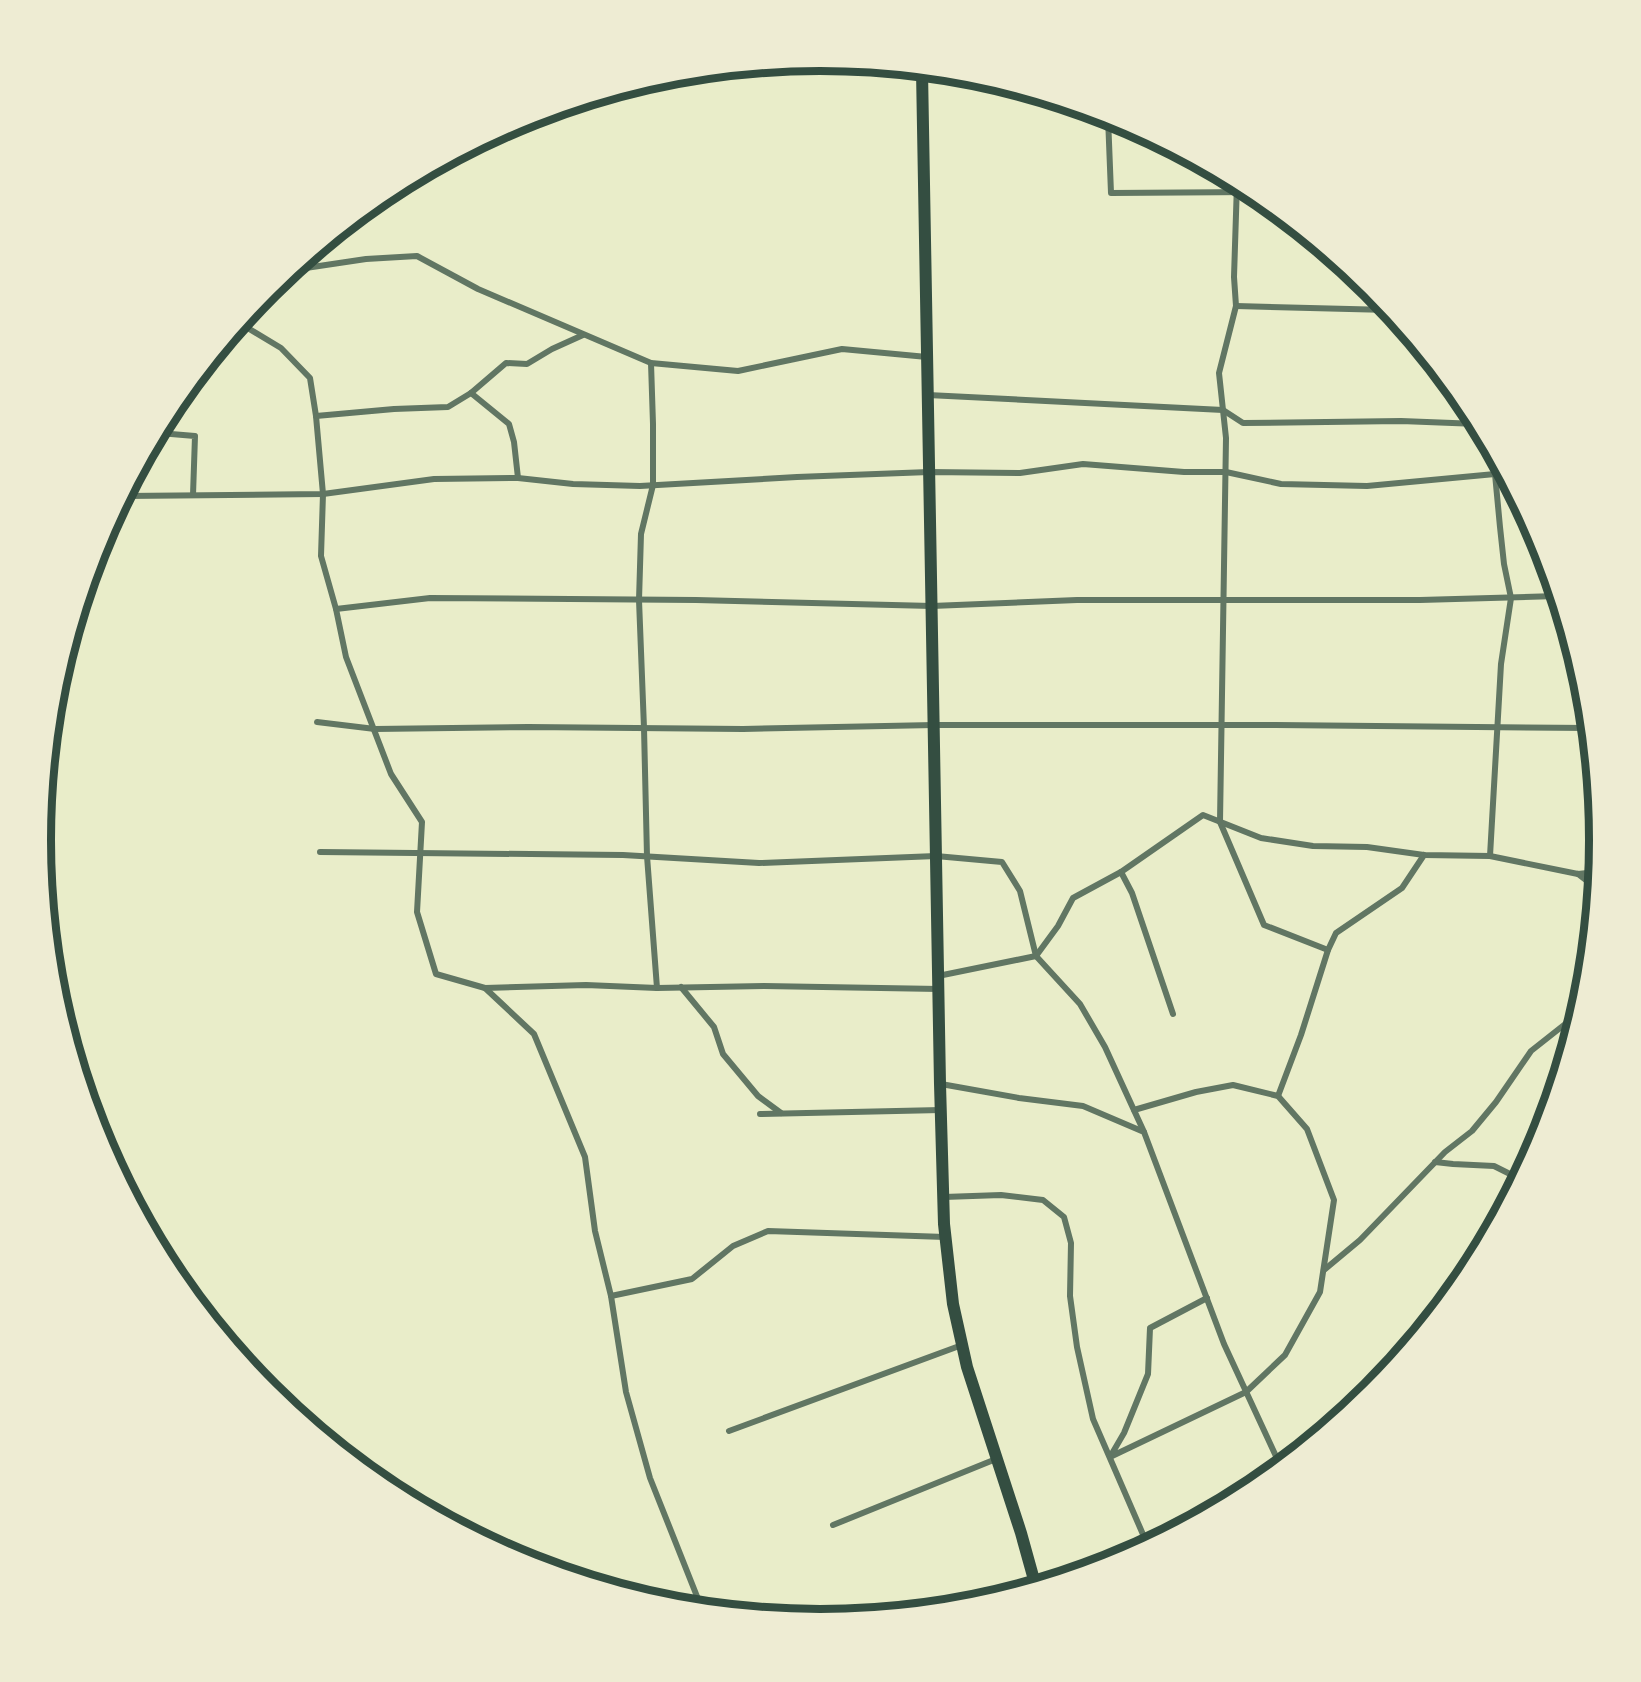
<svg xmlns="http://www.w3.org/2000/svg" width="1641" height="1682" viewBox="0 0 1641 1682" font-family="'DM Sans',sans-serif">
<rect width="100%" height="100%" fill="#e9edc9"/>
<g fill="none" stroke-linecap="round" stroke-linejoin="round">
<g stroke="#617663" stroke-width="6">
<path d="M1108 117 1111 193 1253 192"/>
<path d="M1237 183 1234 277 1236 306 1219 373 1226 438 1220 822 1264 925 1328 950"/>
<path d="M287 275 299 269 366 259 417 256 478 289 651 363 738 371 842 349 927 357"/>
<path d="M1236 306 1389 310"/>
<path d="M241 324 281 348 310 378 316 416 323 494 321 556 336 609 346 657 391 774 422 822 417 912 436 974 485 988 534 1034 585 1157 595 1231 611 1296 626 1392 650 1478 702 1609"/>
<path d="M651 363 653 424V485L641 534 639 600 644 728 647 856 657 988"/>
<path d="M471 393 509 424 514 442 518 478"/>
<path d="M928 395 1223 410 1243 423 1401 421 1478 424"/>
<path d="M316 416 394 409 448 407 471 393 506 363 527 364 552 349 583 335"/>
<path d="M159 433 195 436 193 495"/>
<path d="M125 496 323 494 434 479 518 478 573 484 640 486 797 477 929 472 1020 473 1083 464 1184 472H1226L1281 484 1367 486 1495 474 1503 472"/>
<path d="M336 609 430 598 696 600 932 606 1077 600H1420L1557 596"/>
<path d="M317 722 375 729 528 727 743 729 934 725H1276L1589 728"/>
<path d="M320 852 623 855 759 863 936 856 1002 862 1020 891 1036 956 1080 1004 1105 1047 1144 1132"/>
<path d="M1490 856 1501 664 1511 598 1504 564 1500 527 1495 474 1496 458"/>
<path d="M1121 872 1132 893 1173 1014"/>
<path d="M1578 874 1596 888"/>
<path d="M938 976 1036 956 1058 926 1073 898 1121 872 1203 815 1261 838 1313 846 1367 847 1424 855 1490 856 1578 874 1597 872"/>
<path d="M681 987 714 1027 723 1054 758 1096 781 1113"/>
<path d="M485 988 586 985 657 988 764 986 939 989"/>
<path d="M941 1084 1019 1098 1083 1106 1144 1132 1224 1344 1281 1467"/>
<path d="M1278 1096 1301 1035 1328 950 1336 933 1402 888 1424 855"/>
<path d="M1134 1110 1196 1092 1233 1085 1278 1096 1307 1129 1334 1200 1320 1292 1285 1355 1246 1392 1110 1457 1124 1433 1148 1374 1150 1328 1207 1298"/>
<path d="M760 1114 941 1110"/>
<path d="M1435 1162 1453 1164 1494 1166 1520 1179"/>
<path d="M944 1197 1001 1195 1043 1200 1064 1217 1071 1243 1070 1296 1077 1347 1093 1419 1148 1546"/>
<path d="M1324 1270 1360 1240 1445 1152 1472 1131 1496 1102 1531 1051 1569 1021 1578 1017"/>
<path d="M611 1296 692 1279 733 1246 768 1231 945 1237"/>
<path d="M729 1431 962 1345"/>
<path d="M833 1525 996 1459"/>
</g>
<path stroke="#344e41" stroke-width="12" d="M922 71 940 1084 944 1224 953 1304 967 1367 1021 1533 1036 1587"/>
</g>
<path d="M0 0H1641V1682H0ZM51 840a769 769 0 1 1 1538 0a769 769 0 1 1-1538 0Z" fill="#eeecd3" fill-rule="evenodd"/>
<path fill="none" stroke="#344e41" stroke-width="8" d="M51 840a769 769 0 1 1 1538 0a769 769 0 1 1-1538 0Z"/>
</svg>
